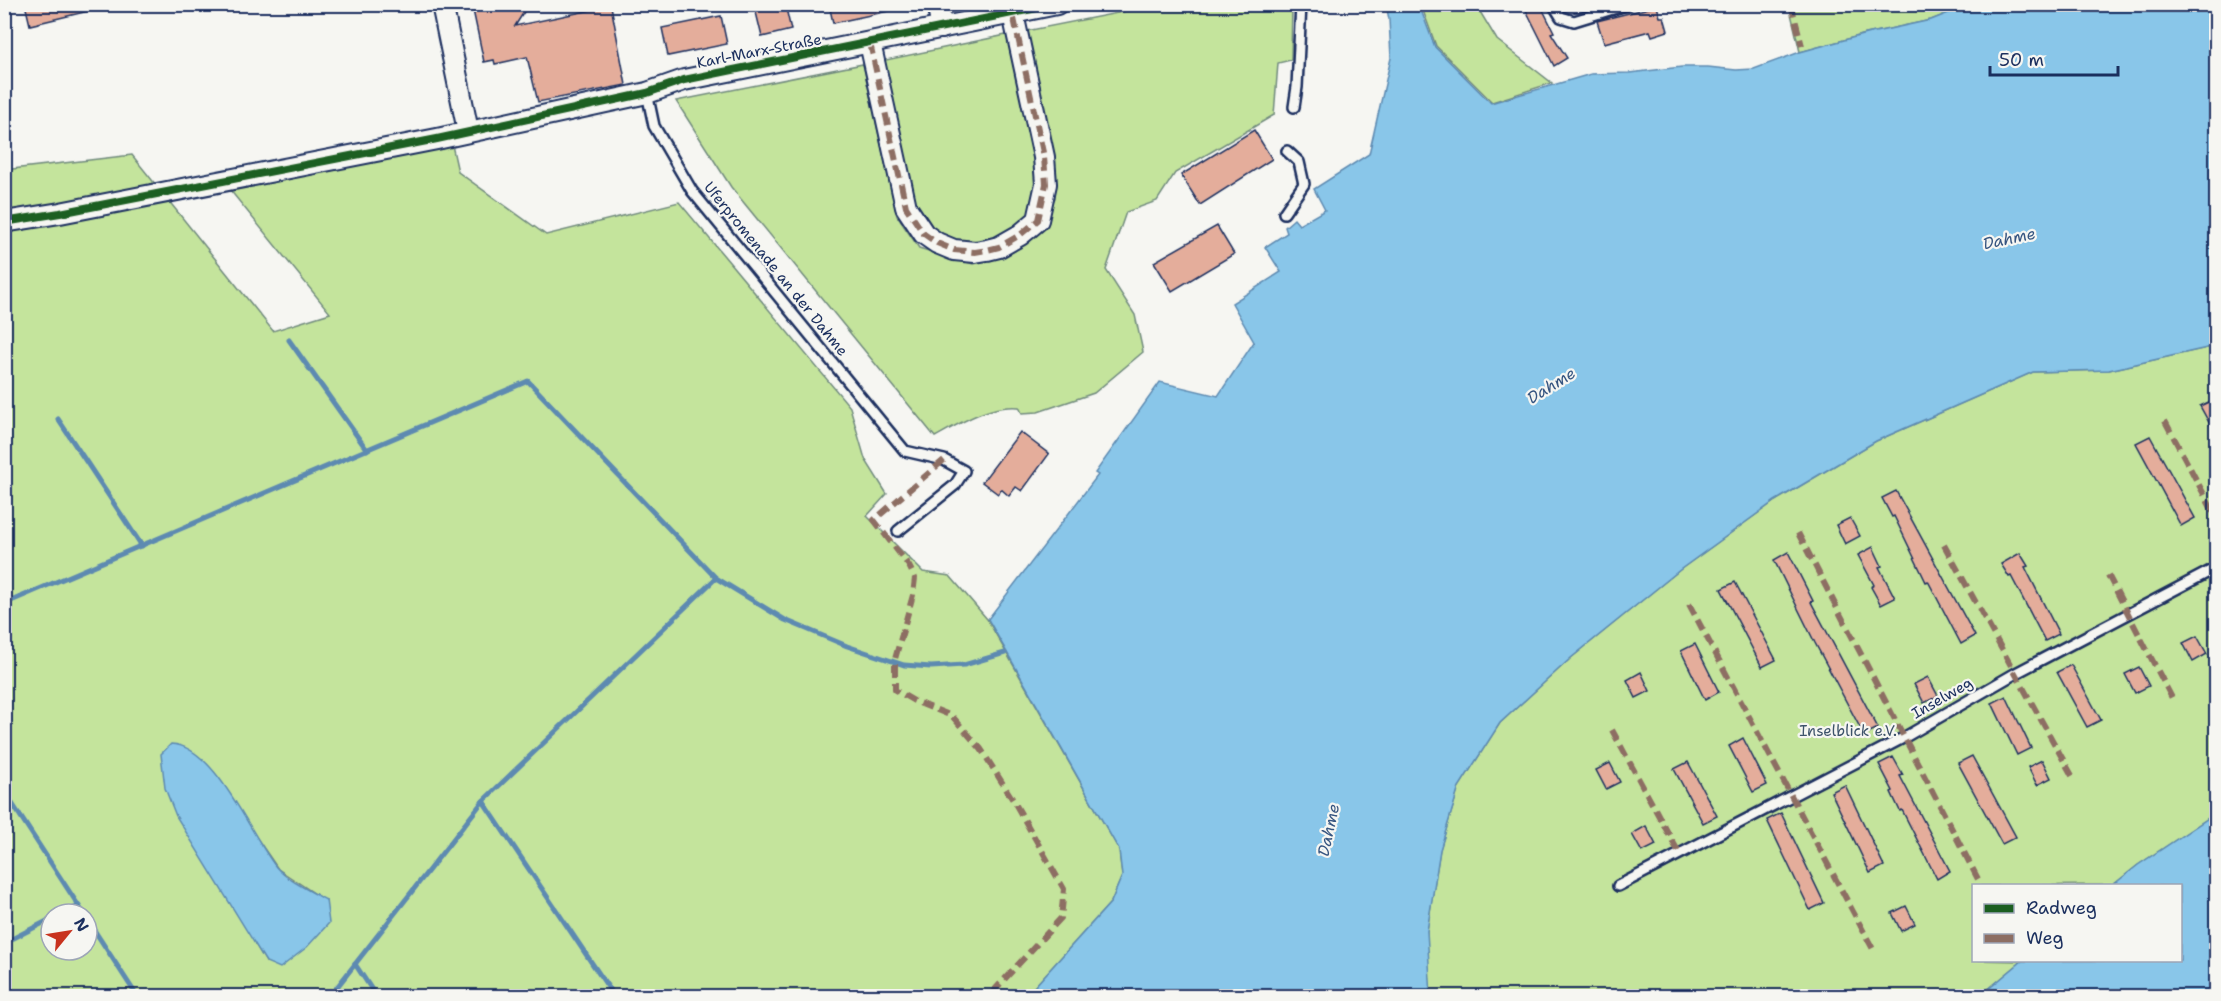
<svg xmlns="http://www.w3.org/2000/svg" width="2221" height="1001" viewBox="0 0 2221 1001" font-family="'Shantell Sans',sans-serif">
<rect width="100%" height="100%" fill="#f6f6f2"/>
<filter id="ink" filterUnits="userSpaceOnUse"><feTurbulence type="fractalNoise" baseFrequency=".0167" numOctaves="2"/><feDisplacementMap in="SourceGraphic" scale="12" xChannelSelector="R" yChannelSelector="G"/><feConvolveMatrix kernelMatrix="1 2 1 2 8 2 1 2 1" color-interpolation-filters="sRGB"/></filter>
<g filter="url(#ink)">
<g fill="#c4e49c" stroke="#708a7d" stroke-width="1.5" fill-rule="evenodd">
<path d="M1158 5H1292L1291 60 1278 63 1274 115 1175 173 1157 201 1126 212 1106 270 1135 315 1143 352 1094 393 1038 412 1022 413 1019 407C990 404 960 423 935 437L731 187 676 101 863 64 897 216 919 248 973 264 1007 254 1036 234 1055 198V162L1026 31Z"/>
<path d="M1421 5H1476L1497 40 1552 83 1492 102 1436 46Z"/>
<path d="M1789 5H1969L1931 20 1866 34 1800 52Z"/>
<path d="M1011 34 1039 162 1033 211 998 242 973 246 949 242 927 230 911 210 881 61Z"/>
<path d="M452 145 458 172 546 235 679 202 850 407 865 459 887 494 867 516 923 572 950 576 987 619 1119 850 1122 876 1111 902 1026 996H5L4 170 132 155 273 331 330 313 230 190ZM254 834 278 869 326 901 266 962 255 944ZM51 914H87V950H51Z"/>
<path d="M2216 346V813L2138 865 2113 885 1974 886V960L2022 961 1980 996H1430L1426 968 1427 931 1440 849 1459 787 1500 723 1571 658 1681 569 1775 501 1876 441 2033 372 2109 370Z"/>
</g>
<g fill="#89c6e9" stroke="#5d8ab1" stroke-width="1.5">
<path d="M1386 5H1419L1435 47 1491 103 1591 74 1629 73 1682 67H1708L1736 70 1754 69 1800 52 1866 34 1931 20 1969 5H2216V346L2109 370 2033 372 1876 441 1775 501 1681 569 1571 658 1500 723 1459 787 1440 850 1427 931 1431 996H1026L1111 902 1122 876 1119 850 988 619 1098 475 1095 473 1160 382 1218 396 1254 342 1232 303 1281 272 1265 247 1287 233 1285 227 1294 219 1299 225 1325 210 1314 189 1369 154 1391 58 1389 19Z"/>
<path d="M171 744C215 745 251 836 276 867 287 880 312 892 326 900L329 923 307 947 280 968 266 962 176 816 165 788 161 754Z"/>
<path d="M2216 813V996H1980L2022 961 2180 960V886L2113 885 2138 865Z"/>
</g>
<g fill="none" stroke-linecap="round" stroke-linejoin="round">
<g stroke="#5d8ab1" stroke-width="5">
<path d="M289 340 367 450"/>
<path d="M58 419 142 546"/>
<path d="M4 604 528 381 716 578 785 620 847 646 904 665 931 667 964 665 1005 653"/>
<path d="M4 791 84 914"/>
<path d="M483 801 614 996"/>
<path d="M62 914 79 906"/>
<path d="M87 919 137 996"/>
<path d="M4 943 51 919"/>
<path d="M355 964 376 996"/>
<path d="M330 996 483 801 716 578"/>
</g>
</g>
<g fill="#e4ad9b" stroke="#1b2f5e" stroke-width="1.5">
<path d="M25 4H92L93 10 30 25Z"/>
<path d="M476 4H529L515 26 611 6 626 85 538 102 527 57 495 64 494 60 484 62 473 10Z"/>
<path d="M754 4H785L791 30 762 37Z"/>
<path d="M829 4H889V11L833 23Z"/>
<path d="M1523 4H1540L1554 32 1551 33 1567 58 1554 66Z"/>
<path d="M1657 6 1660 17H1664L1668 31 1652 36 1650 31 1604 43 1597 21Z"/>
<path d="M721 16 727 44 668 56 662 28Z"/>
<path d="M1254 130 1272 159 1200 205 1181 175Z"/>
<path d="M1217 226 1234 254 1172 291 1154 262Z"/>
<path d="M2217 398V437L2200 406Z"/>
<path d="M1020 432 1049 454 1022 491 1016 487 1009 496 1001 489 998 494 982 482Z"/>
<path d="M2150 436 2195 518 2181 526 2136 443Z"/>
<path d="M1896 491 1975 636 1961 644 1928 581 1926 582 1894 516 1892 517 1882 498Z"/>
<path d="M1850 518 1860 536 1845 544 1836 525Z"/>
<path d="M1873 547 1882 566 1879 567 1895 598 1881 605 1871 587 1874 585 1858 555Z"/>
<path d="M1788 552 1813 601 1811 602 1878 728 1864 735 1815 643 1774 560Z"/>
<path d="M2020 553 2028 566 2025 567 2059 634 2045 641 2011 576 2009 577 2001 564Z"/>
<path d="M1735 582 1776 660 1762 667 1721 589Z"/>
<path d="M2197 636 2207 654 2193 662 2183 643Z"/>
<path d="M1695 644 1719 692 1705 700 1681 651Z"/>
<path d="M2071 665 2101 720 2087 727 2057 672Z"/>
<path d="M2139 667 2149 686 2135 693 2125 674Z"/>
<path d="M1641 672 1650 691 1636 698 1627 680Z"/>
<path d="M1928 677 1938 696 1924 703 1914 684Z"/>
<path d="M2006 696 2031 748 2017 755 1992 703Z"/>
<path d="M1743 738 1767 785 1753 792 1729 746Z"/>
<path d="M1972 756 2016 837 2002 844 1958 763Z"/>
<path d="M1893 757 1903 775 1900 776 1950 871 1937 879 1902 810 1900 811 1891 792 1893 791 1879 764Z"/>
<path d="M2042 760 2051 778 2037 785 2028 767Z"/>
<path d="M1688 762 1717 816 1703 823 1674 769Z"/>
<path d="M1610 763 1620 782 1606 789 1596 770Z"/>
<path d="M1845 785 1884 866 1870 873 1831 792Z"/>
<path d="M1781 813 1824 903 1810 910 1767 820Z"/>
<path d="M1646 826 1656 845 1642 852 1632 834Z"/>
<path d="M1906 906 1915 924 1901 931 1892 913Z"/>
</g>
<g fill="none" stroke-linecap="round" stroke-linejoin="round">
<g stroke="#1b2f5e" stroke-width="14">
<g id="lane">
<path d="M1553 4 1561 17 1574 21 1629 4"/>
<path d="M647 93 654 126 692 191 905 451 944 460 964 471 955 485 898 531"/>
<path d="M1294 107 1297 87 1301 4"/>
<path d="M1284 213 1304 184 1299 162 1287 151"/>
<path d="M1618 886 1905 737 2016 673 2216 568"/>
</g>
</g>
<g stroke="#1b2f5e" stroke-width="24">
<g id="street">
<path d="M442 4 468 131"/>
<path d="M937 4 942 28"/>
<path d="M870 43 906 207 924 234 937 243 954 250 975 252 987 250 999 247 1020 235 1038 220 1046 184 1044 157 1013 14"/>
<path d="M4 222 60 213 437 139 647 93 684 80 1057 4"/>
</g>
</g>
<use href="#lane" stroke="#f6f6f2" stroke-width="9"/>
<use href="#street" stroke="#f6f6f2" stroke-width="20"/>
<g stroke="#8d6e63" stroke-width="6" stroke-dasharray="12 6" stroke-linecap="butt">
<path d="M1791 4 1802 46"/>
<path d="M870 43 906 207 924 234 937 243 954 250 975 252 987 250 999 247 1020 235 1038 220 1046 184 1044 157 1013 14"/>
<path d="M2165 421 2216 517"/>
<path d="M944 460 874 520 909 566 915 578 913 595 895 659V690L914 701 952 716 981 749 1013 800 1064 889 1061 918 989 996"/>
<path d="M1798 533 1979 881"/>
<path d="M1944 545 2075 781"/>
<path d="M2108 575 2174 702"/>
<path d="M1689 604 1874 951"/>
<path d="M1612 730 1679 853"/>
</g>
<g stroke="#f6f6f2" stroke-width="11">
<path id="cycleway" d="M4 222 60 213 437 139 647 93 684 80 1057 4"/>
</g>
<use href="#cycleway" stroke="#1b5e20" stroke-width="8"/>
</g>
</g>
<g text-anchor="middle" stroke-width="4.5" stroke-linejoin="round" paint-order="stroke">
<g font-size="15" fill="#1b2f5e" stroke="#f6f6f2">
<text transform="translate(759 51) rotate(-11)" y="5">Karl-Marx-Straße</text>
<text transform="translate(776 269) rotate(51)" y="5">Uferpromenade an der Dahme</text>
<text transform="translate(1942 698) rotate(-30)" y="5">Inselweg</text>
</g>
<g font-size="15" fill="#3d536a" stroke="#f6f6f2">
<text x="1848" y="736">Inselblick e.V.</text>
</g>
<g font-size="16" font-style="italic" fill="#365581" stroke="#f6f6f2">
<text transform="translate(2009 238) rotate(-12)" y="6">Dahme</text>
<text transform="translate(1551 385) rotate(-32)" y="6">Dahme</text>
<text transform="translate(1328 830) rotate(-78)" y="6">Dahme</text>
</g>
</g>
<rect width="2221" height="1001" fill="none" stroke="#f6f6f2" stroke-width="24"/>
<rect x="12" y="12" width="2197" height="977" fill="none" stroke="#1b2f5e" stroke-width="2" filter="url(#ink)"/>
<rect x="1972" y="884" width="210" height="78" fill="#f6f6f2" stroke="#9ea6b7" stroke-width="1.5"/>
<rect x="1984" y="904" width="30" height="9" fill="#1b5e20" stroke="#9ea6b7" stroke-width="1.5"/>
<text x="2026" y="914" font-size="18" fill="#1b2f5e">Radweg</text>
<rect x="1984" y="934" width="30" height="9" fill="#8d6e63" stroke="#9ea6b7" stroke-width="1.5"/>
<text x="2026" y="944" font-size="18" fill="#1b2f5e">Weg</text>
<g transform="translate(69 932) rotate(60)"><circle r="28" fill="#f6f6f2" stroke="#9ea6b7" stroke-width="1.5"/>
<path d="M0-4.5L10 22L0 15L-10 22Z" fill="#c8321e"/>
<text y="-9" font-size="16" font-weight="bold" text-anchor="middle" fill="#1b2f5e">N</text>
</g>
<path d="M1990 66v9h128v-9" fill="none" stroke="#1b2f5e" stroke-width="3"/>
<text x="1999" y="66" font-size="18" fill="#1b2f5e" stroke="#f6f6f2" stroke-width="4.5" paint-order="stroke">50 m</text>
</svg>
